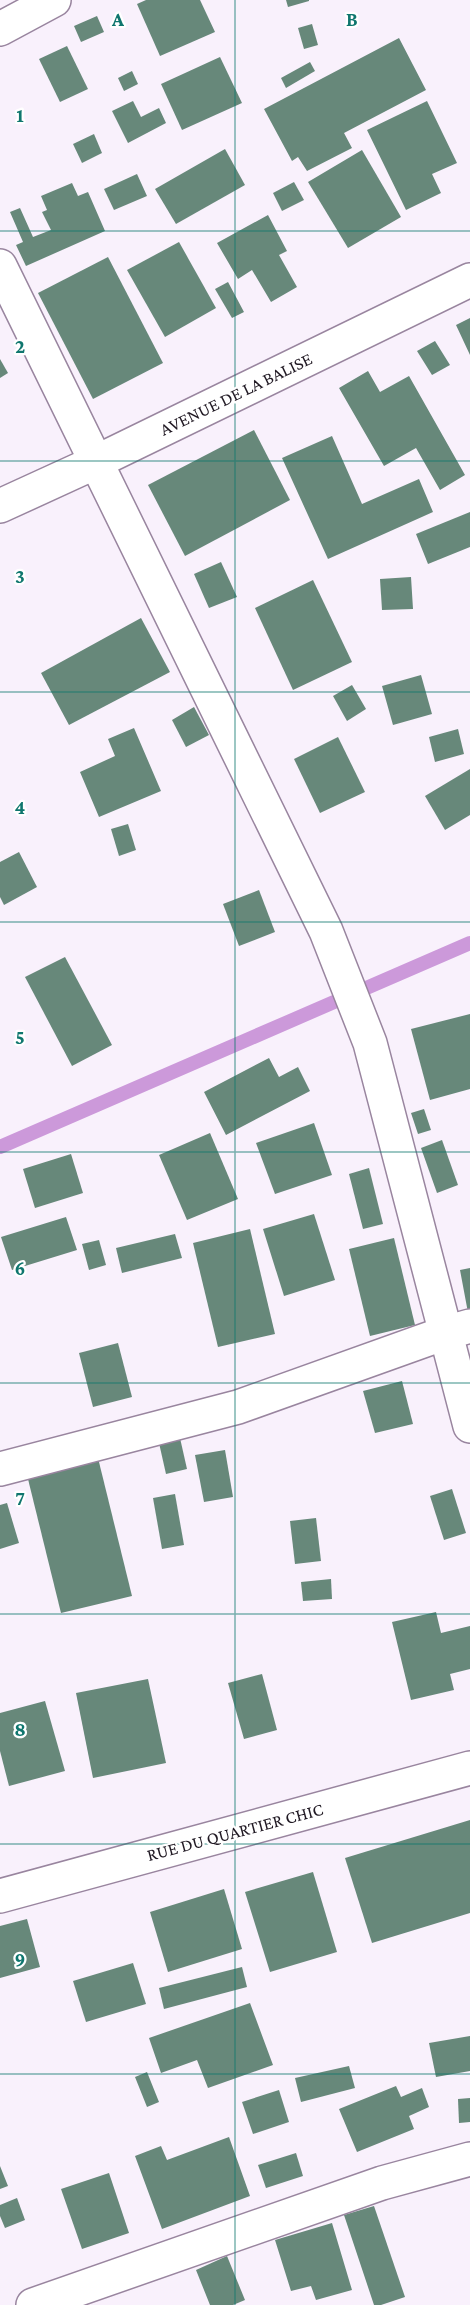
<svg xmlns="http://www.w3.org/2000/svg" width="470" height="2305" viewBox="0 0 470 2305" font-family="'Crimson Pro',serif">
<rect width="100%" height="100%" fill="#f9f1fc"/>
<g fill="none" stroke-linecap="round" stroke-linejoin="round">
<path stroke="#cc99da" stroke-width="14" d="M0 1147 470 943"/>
</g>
<g fill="#67887a">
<path d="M146 0H200L215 32 160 56 137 4Z"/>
<path d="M286 0H309V1L288 7Z"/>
<path d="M97 16 104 32 81 42 74 26Z"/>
<path d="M312 24 318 45 304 49 298 28Z"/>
<path d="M399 38 426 90 344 133 352 148 307 171 298 157 292 161 264 109Z"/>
<path d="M67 46 88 89 60 102 39 59Z"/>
<path d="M220 57 242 103 182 130 161 84Z"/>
<path d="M310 62 315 71 286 88 281 78Z"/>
<path d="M132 71 138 84 124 91 118 78Z"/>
<path d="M133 101 141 117 159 108 166 123 128 143 112 111Z"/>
<path d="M427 101 457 163 432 174 441 193 406 210 367 130Z"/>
<path d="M94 134 102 153 82 163 73 144Z"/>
<path d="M225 149 245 185 176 224 155 189Z"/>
<path d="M362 150 401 217 348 248 308 182Z"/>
<path d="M137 174 147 196 114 210 104 189Z"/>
<path d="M294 182 304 200 282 211 273 193Z"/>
<path d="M72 183 78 196 88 192 105 231 26 266 16 245 23 242 10 212 20 208 33 237 51 230 42 212 47 210 41 196Z"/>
<path d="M268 215 287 251 279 255 297 287 271 302 252 270 238 279 217 243Z"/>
<path d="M179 242 216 308 165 337 127 270Z"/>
<path d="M108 257 163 363 93 399 38 293Z"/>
<path d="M228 282 244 312 232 318 215 289Z"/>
<path d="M470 318V355L456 325Z"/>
<path d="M435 341 450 365 432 375 417 351Z"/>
<path d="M0 359 8 373 0 378Z"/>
<path d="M368 371 380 392 409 376 465 475 440 490 416 448 384 466 339 388Z"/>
<path d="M254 430 290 500 185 556 148 485Z"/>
<path d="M332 436 362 504 419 479 433 512 328 559 282 458Z"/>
<path d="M470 512V547L428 564 416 534Z"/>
<path d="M221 562 237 597 209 608 194 574Z"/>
<path d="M411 577 413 609 382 610 380 579Z"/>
<path d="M313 580 352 662 293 690 255 608Z"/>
<path d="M141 618 170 672 69 725 41 673Z"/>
<path d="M421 675 432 714 393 725 382 686Z"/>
<path d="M352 685 366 709 347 721 333 696Z"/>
<path d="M194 707 209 735 186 747 172 720Z"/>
<path d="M134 728 161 791 99 817 80 772 115 756 108 739Z"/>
<path d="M458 729 464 754 435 762 429 737Z"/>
<path d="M338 737 365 792 320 813 294 759Z"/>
<path d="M470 769V815L445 830 425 796Z"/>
<path d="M128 824 136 850 119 856 111 829Z"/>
<path d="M19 852 37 887 4 905 0 897V862Z"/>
<path d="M259 890 275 932 239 946 223 904Z"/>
<path d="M65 957 112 1045 72 1066 25 977Z"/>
<path d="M470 1014V1089L430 1100 411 1029Z"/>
<path d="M269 1058 279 1077 298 1067 310 1091 226 1135 204 1092Z"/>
<path d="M424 1109 431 1130 418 1134 411 1113Z"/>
<path d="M314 1123 332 1175 275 1194 256 1143Z"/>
<path d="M210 1133 238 1199 187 1220 159 1155Z"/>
<path d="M442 1140 458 1185 437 1193 421 1148Z"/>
<path d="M71 1154 83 1193 35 1208 23 1169Z"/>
<path d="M369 1168 383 1224 363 1229 349 1174Z"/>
<path d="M314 1214 335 1280 284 1296 263 1229Z"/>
<path d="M66 1217 77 1250 12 1270 1 1237Z"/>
<path d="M250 1229 275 1334 218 1347 193 1243Z"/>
<path d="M175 1234 182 1258 122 1273 116 1248Z"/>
<path d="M394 1238 415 1325 370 1336 349 1249Z"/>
<path d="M99 1240 106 1265 89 1270 82 1244Z"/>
<path d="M470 1268V1318H469L460 1270Z"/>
<path d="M118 1343 132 1397 93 1407 79 1353Z"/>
<path d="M402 1381 413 1424 375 1433 363 1391Z"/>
<path d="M180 1438 187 1469 166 1474 159 1443Z"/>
<path d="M225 1450 233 1497 204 1502 195 1455Z"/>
<path d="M98 1458 132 1596 61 1613 27 1475Z"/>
<path d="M452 1489 466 1533 444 1540 430 1496Z"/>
<path d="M175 1494 184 1545 162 1549 153 1498Z"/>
<path d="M7 1503 19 1543 0 1549V1505Z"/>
<path d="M316 1518 321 1561 295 1564 290 1521Z"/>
<path d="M331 1579 332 1599 303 1601 301 1582Z"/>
<path d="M436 1612 441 1633 470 1626V1669L450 1674 454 1690 411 1700 392 1622Z"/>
<path d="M262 1674 277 1730 244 1739 228 1683Z"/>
<path d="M148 1679 166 1763 93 1778 76 1693Z"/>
<path d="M45 1701 65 1771 9 1786 0 1751V1713Z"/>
<path d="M470 1820V1913L372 1943 345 1858Z"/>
<path d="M313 1872 337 1952 270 1972 245 1892Z"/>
<path d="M224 1889 242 1949 168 1972 150 1912Z"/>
<path d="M27 1919 40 1967 0 1978V1926Z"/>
<path d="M133 1963 146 2004 86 2022 73 1981Z"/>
<path d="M242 1967 247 1987 164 2009 159 1988Z"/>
<path d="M250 2003 273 2065 208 2088 197 2060 161 2073 149 2038Z"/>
<path d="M470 2036V2071L436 2077 429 2043Z"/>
<path d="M349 2066 355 2088 301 2102 295 2078Z"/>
<path d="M147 2072 159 2102 147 2107 135 2077Z"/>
<path d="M396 2086 401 2097 422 2088 429 2107 409 2116 414 2129 357 2152 339 2109Z"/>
<path d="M279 2090 289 2122 253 2134 242 2102Z"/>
<path d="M470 2098V2122L459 2123 458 2099Z"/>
<path d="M229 2137 250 2196 162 2229 135 2156 161 2146 167 2160Z"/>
<path d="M296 2153 303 2176 266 2188 258 2165Z"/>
<path d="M0 2166 8 2186 0 2189Z"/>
<path d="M109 2173 129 2233 82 2249 61 2189Z"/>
<path d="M17 2198 25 2220 5 2228 0 2216V2205Z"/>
<path d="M374 2206 405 2297 381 2305H374L344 2215Z"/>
<path d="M332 2223 352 2290 316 2300 311 2286 291 2291 275 2240Z"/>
<path d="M227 2256 245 2300 233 2305H210L196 2270Z"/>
</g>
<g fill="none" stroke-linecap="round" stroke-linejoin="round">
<g stroke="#99859f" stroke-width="36">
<g id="minor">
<path d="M0 29 54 0"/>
<path d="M0 266 326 931 370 1043 470 1426"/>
<path d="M0 1469 238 1407 445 1333 470 1326"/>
<path d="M0 1896 470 1768"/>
<path d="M33 2305 382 2183 470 2159"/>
</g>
</g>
<g stroke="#99859f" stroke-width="36">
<path id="tertiary" d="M0 506 96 462 470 280"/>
</g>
<use href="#minor" stroke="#fff" stroke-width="33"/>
<use href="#tertiary" stroke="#fff" stroke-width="33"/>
</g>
<path fill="none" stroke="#0f766e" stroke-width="1.5" stroke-opacity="0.55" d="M235 0V2305M0 231H470M0 461H470M0 692H470M0 922H470M0 1152H470M0 1383H470M0 1614H470M0 1844H470M0 2074H470"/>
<g text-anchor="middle" stroke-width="4.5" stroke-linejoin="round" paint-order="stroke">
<g font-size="18" fill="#201923" stroke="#fff">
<text transform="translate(236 394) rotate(-26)" y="6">AVENUE DE LA BALISE</text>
<text transform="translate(235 1832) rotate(-15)" y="6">RUE DU QUARTIER CHIC</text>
</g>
</g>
<g font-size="20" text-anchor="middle" font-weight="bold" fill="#0f766e" stroke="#fff" stroke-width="4.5" stroke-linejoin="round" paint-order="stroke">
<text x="118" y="26">A</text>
<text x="352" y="26">B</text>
<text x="20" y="122">1</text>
<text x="20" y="353">2</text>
<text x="20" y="583">3</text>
<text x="20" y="814">4</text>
<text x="20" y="1044">5</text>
<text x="20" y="1275">6</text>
<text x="20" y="1505">7</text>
<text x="20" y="1736">8</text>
<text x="20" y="1966">9</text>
</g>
</svg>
